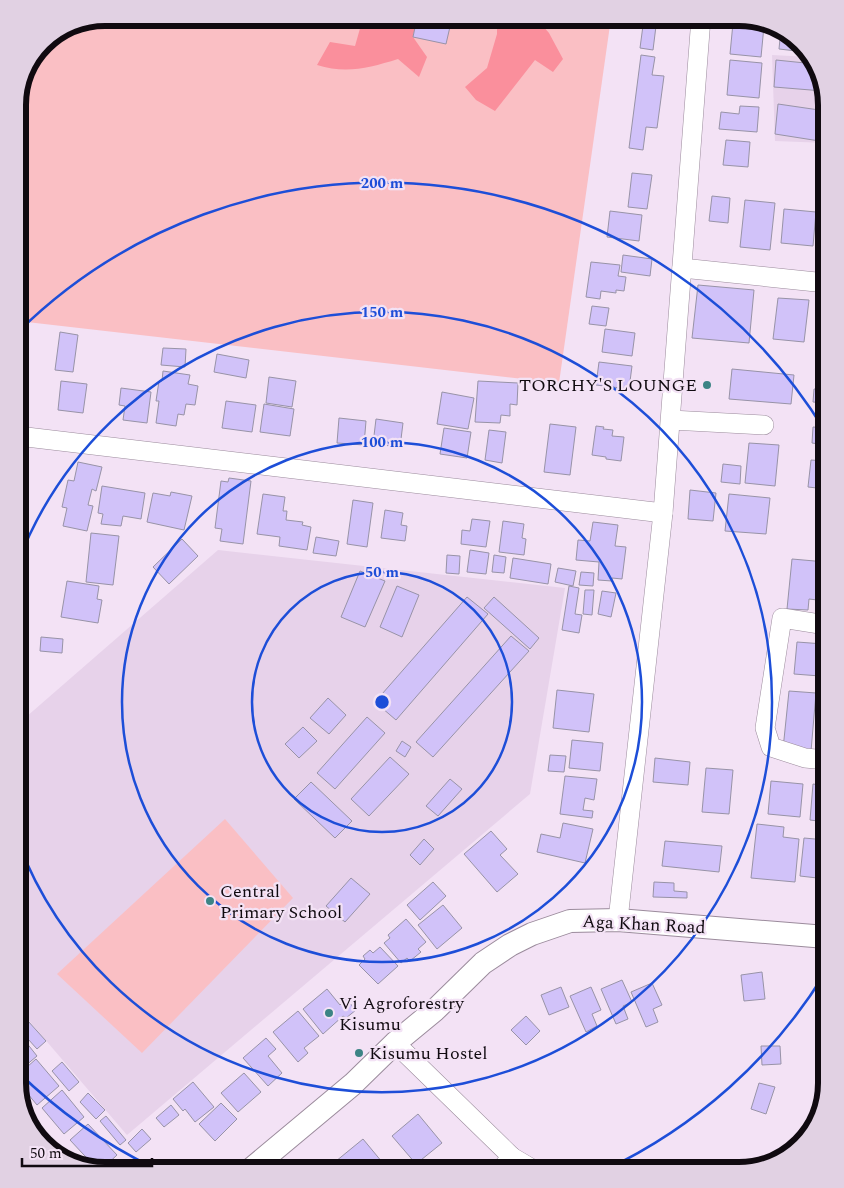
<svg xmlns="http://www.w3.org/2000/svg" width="844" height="1188" viewBox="0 0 844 1188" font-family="Spectral,serif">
<rect width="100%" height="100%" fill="#f3e2f5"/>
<g fill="#e7d2ea">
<path d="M772 55 810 57 815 61 826 105V143L775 141Z"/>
<path d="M218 550 565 588 530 794 127 1135 18 1008V724Z"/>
</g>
<g fill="#fabfc4">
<path d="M105 18H611L559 383 18 321V99L26 67 47 40Z"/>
<path d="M225 819 293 898 142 1053 57 974Z"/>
</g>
<g fill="#fa8f9c">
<path d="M363 18H417L413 37 427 57 419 77 398 59C369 68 346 74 317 65L330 42 355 46Z"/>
<path d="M497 18H536L549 33 563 59 553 72 535 60 495 111 476 100 465 87 487 68 497 34Z"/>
</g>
<g fill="#d1c2f9" stroke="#9893a7">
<path d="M417 18H452L446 44 413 37Z"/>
<path d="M644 18H669L667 28 656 26 653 50 640 48Z"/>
<path d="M733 23 764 26 761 57 730 54Z"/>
<path d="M781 29H783L805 52 779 49Z"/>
<path d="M641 55 655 57 652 75 664 76 657 128 646 127 643 150 629 148Z"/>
<path d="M730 60 762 63 759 98 727 95Z"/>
<path d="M776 60 815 64 823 91 774 87Z"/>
<path d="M778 104 826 111V142L775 134Z"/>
<path d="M740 106 759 107 757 132 719 129 721 112 739 114Z"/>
<path d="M726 140 750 142 748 167 723 165Z"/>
<path d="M632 173 652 175 647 209 628 207Z"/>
<path d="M712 196 730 198 728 223 709 221Z"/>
<path d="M745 200 775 203 770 250 740 247Z"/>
<path d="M784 209 816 212 813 246 781 243Z"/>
<path d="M610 211 642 215 639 241 607 237Z"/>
<path d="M623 255 652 259 650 276 621 272Z"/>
<path d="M591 262 620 265 618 276 626 277 624 291 616 290V293L601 291 600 299 586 297Z"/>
<path d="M698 285 754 290 749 343 692 338Z"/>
<path d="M778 298 809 300 804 342 773 339Z"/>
<path d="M823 303 826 304V335L820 334Z"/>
<path d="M592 306 609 308 606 326 589 324Z"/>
<path d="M605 329 635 333 632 356 602 352Z"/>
<path d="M60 332 78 335 73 372 55 370Z"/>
<path d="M163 348 186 349 185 367 161 365Z"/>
<path d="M217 354 249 360 246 378 214 372Z"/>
<path d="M599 362 632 366 629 389 596 385Z"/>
<path d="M732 369 794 375 791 404 729 399Z"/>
<path d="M163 371 190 375 188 384 198 386 195 405 186 404 184 415 178 414 176 426 156 423 159 401H156L159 381H162Z"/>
<path d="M269 377 296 381 292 407 266 403Z"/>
<path d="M61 381 87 384 83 413 58 410Z"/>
<path d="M478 381 518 383 517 405 510 404V416L501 415 500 423 475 422Z"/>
<path d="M121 388 151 392 147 423 123 420 125 406 119 405Z"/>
<path d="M814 389 826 390V403L813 402Z"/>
<path d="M442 392 474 398 468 429 437 424Z"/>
<path d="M226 401 256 405 252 432 222 428Z"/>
<path d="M264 404 294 409 290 436 260 432Z"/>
<path d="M339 418 366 421 364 445 337 443Z"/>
<path d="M376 419 403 423 400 447 373 444Z"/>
<path d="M550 424 576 427 570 475 544 472Z"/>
<path d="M596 426 604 427 603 429 613 430 612 436 624 437 621 461 606 459V457L592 455Z"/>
<path d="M813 427 826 428V445L812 443Z"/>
<path d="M444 428 471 432 467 458 440 454Z"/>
<path d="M489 430 506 432 502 463 485 460Z"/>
<path d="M749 443 779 445 775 486 745 483Z"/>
<path d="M811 460 826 461V489L808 487Z"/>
<path d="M78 462 102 467 96 491 92 489 88 505 93 506 87 531 63 526 67 508 62 507 68 480 74 481Z"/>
<path d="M723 464 741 466 740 484 721 482Z"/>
<path d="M229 478 251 481 243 544 220 541 222 529 215 528 221 481 228 482Z"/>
<path d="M102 486 145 493 141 519 123 516 121 526 101 524 103 514 98 513Z"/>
<path d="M690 490 716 493 713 521 688 519Z"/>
<path d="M171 492 192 496 184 530 147 522 153 493 170 496Z"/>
<path d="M263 494 285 497 283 511H287L286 520 303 522 302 525 311 527 307 550 279 546 280 537 257 534Z"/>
<path d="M729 494 770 498 766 534 725 531Z"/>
<path d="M353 500 373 503 367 547 347 544Z"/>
<path d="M385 510 403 513 401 525 407 526 405 541 381 538Z"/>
<path d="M472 519 490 521 486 547 461 544 462 530 470 531Z"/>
<path d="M503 521 524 524 522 538 526 539 524 555 499 552Z"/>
<path d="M593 522 618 525 615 546 626 547 622 579 612 578V581L598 580 599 562 576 560 578 540 590 541Z"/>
<path d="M91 533 119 536 113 585 86 582Z"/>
<path d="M316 537 339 541 336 556 313 553Z"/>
<path d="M182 539 198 556 169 584 153 567Z"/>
<path d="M470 550 489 553 486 574 467 572Z"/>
<path d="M447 555 460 556 459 574 446 573Z"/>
<path d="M494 555 506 557 504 573 492 572Z"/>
<path d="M513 558 551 564 548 584 510 578Z"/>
<path d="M792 559 826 562V601L809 599 808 610 787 609Z"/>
<path d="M558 568 576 571 573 586 555 582Z"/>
<path d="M360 571 385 581 365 627 341 617Z"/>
<path d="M581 572 594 573 593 586 579 585Z"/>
<path d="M67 581 99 586 97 599 102 600 98 623 61 617Z"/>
<path d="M397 586 419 595 402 637 380 627Z"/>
<path d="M569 586 579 588 575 614 582 615 579 633 562 630Z"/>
<path d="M585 590H594L592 615 583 614Z"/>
<path d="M602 591 616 593 611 617 598 614Z"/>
<path d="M467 597 488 614 396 720 375 702Z"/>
<path d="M494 597 539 638 530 649 484 608Z"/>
<path d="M511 636 529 651 433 757 416 742Z"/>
<path d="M41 637 63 639 62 653 40 651Z"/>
<path d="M797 642 824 644 820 676 794 674Z"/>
<path d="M557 690 594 694 589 732 553 728Z"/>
<path d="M789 691 816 693 811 751 783 749Z"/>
<path d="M328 698 346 715 329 734 310 718Z"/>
<path d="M824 698H826V754L818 753Z"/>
<path d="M367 717 385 733 335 789 317 773Z"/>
<path d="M303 727 317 741 299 758 285 744Z"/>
<path d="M572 740 603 743 600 771 569 768Z"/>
<path d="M402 741 411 747 405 757 396 751Z"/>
<path d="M550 755 566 756 564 772 548 771Z"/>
<path d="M390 757 409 774 369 816 351 799Z"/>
<path d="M655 758 690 762 688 785 653 782Z"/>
<path d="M706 768 733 770 729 814 702 812Z"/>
<path d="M565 776 597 779 594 800 585 798 583 810 593 811 592 818 560 814Z"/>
<path d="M450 779 462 789 438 816 426 806Z"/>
<path d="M771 781 803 784 800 817 768 814Z"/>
<path d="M311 782 352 821 335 838 294 799Z"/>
<path d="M813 784 826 786V822L810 820Z"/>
<path d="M563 823 593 829 585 863 537 852 541 834 560 838Z"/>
<path d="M757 824 784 827 783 837 799 839 795 882 751 878Z"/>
<path d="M491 831 507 849 500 855 518 874 497 892 464 854Z"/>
<path d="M804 838 826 840V879L800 876Z"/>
<path d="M424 839 434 849 420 865 410 855Z"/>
<path d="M665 841 722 846 719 872 662 866Z"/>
<path d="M351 878 370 894 345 922 326 906Z"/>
<path d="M433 882 446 896 420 920 407 905Z"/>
<path d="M654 882 674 883V891L687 892V898L653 897Z"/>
<path d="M443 905 462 928 437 949 418 925Z"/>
<path d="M406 919 426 942 418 949 421 952 410 961 407 958 401 963 384 943 390 938 388 935Z"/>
<path d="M380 947 398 966 378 984 359 965 365 959 363 956 370 950 373 953Z"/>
<path d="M762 972 765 999 744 1001 741 975Z"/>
<path d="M622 980 632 1002 623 1006 628 1019 616 1024 601 989Z"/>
<path d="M652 983 662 1005 653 1009 658 1022 646 1027 631 992Z"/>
<path d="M561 987 569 1007 549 1015 541 995Z"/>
<path d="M591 987 601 1010 592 1014 597 1026 586 1032 570 996Z"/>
<path d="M327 989 340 1005 346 999 356 1010 346 1018 343 1016 323 1034 303 1009Z"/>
<path d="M298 1011 319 1036 304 1048 308 1053 298 1062 273 1032Z"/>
<path d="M526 1016 540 1031 526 1045 511 1030Z"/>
<path d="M28 1021 46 1041 37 1049 19 1029Z"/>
<path d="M18 1032 37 1056 18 1072Z"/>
<path d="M266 1038 276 1049 268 1056 282 1073 268 1086 243 1058Z"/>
<path d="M761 1046H780L781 1064 762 1065Z"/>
<path d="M36 1059 59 1086 37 1105 18 1082V1075Z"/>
<path d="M62 1062 79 1082 69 1091 52 1071Z"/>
<path d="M244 1073 261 1092 238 1112 221 1093Z"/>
<path d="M193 1082 214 1107 195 1122 185 1109 183 1111 173 1099Z"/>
<path d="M759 1083 775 1087 766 1114 751 1109Z"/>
<path d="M62 1090 84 1117 64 1134 42 1108Z"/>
<path d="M88 1093 105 1110 96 1119 80 1102Z"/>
<path d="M221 1103 237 1119 215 1141 199 1124Z"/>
<path d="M171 1105 179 1115 164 1127 156 1118Z"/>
<path d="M418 1114 442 1143 416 1164 392 1136Z"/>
<path d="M106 1116 126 1140 120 1145 100 1121Z"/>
<path d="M88 1124 117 1155 101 1170 97 1169 70 1140Z"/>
<path d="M142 1129 151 1139 136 1152 128 1143Z"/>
<path d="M363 1139 387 1168 384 1170H333L330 1166Z"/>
</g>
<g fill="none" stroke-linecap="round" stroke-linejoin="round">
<g stroke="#9b8b9c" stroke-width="20">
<g id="minor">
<path d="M682 268 826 283"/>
<path d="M671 420 764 425"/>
<path d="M18 436 663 513"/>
<path d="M826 760 805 758 771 747 765 728 782 618 826 625"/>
<path d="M618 920 663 513 701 18"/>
<path d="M395 1043 512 1157 500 1170"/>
<path d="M512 1157 534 1170"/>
</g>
</g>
<g stroke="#9b8b9c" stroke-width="24">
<path id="tertiary" d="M250 1170 353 1084 395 1043 435 1010 483 963 510 945 532 934 570 921 618 920 826 937"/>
</g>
<use href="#minor" stroke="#fff" stroke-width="19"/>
<use href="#tertiary" stroke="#fff" stroke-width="22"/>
</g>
<g fill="none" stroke="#1d4ed8" stroke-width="2.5">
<circle cx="382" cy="702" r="130"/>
<circle cx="382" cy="702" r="260"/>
<path d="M18 562A390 390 0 1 1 18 842"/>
<path d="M825 973A519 519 0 0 1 605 1170M154 1168A519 519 0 0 1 18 1072M18 332A519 519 0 0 1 825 431"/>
</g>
<g fill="#3c8485" stroke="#f3e2f5" stroke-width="2">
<circle cx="707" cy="385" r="5"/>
<circle cx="210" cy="901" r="5"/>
<circle cx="329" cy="1013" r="5"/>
<circle cx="359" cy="1053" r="5"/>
</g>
<g text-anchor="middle" stroke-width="4.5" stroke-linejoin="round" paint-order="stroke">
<g font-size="18" fill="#100a10" stroke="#f3e2f5" text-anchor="start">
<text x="697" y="391" text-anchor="end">TORCHY'S LOUNGE</text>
<text x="220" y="897">Central<tspan x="220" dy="21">Primary School</tspan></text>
<text x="339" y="1009">Vi Agroforestry<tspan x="339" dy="21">Kisumu</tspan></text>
<text x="369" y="1059">Kisumu Hostel</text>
</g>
<g font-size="18" fill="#100a10" stroke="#f3e2f5">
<text transform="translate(644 924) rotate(3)" y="6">Aga Khan Road</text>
</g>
</g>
<path d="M0 0H844V1188H0ZM105 26H739A79 79 0 0 1 818 105V1083A79 79 0 0 1 739 1162H105A79 79 0 0 1 26 1083V105A79 79 0 0 1 105 26Z" fill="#e1d1e3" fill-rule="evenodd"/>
<path fill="none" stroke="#100a10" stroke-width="6" d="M105 26H739A79 79 0 0 1 818 105V1083A79 79 0 0 1 739 1162H105A79 79 0 0 1 26 1083V105A79 79 0 0 1 105 26Z"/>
<circle cx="382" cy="702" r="8" fill="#1d4ed8" stroke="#f3e2f5" stroke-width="2.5"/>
<g font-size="15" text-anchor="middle" font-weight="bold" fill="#1d4ed8" stroke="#f3e2f5" stroke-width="4.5" stroke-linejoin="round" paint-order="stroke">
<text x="382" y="188">200 m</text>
<text x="382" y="317">150 m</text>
<text x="382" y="447">100 m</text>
<text x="382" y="577">50 m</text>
</g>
<path d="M22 1158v8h130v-8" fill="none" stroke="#100a10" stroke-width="2.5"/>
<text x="30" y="1158" font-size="15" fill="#100a10" stroke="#f3e2f5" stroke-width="4" paint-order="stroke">50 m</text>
</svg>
